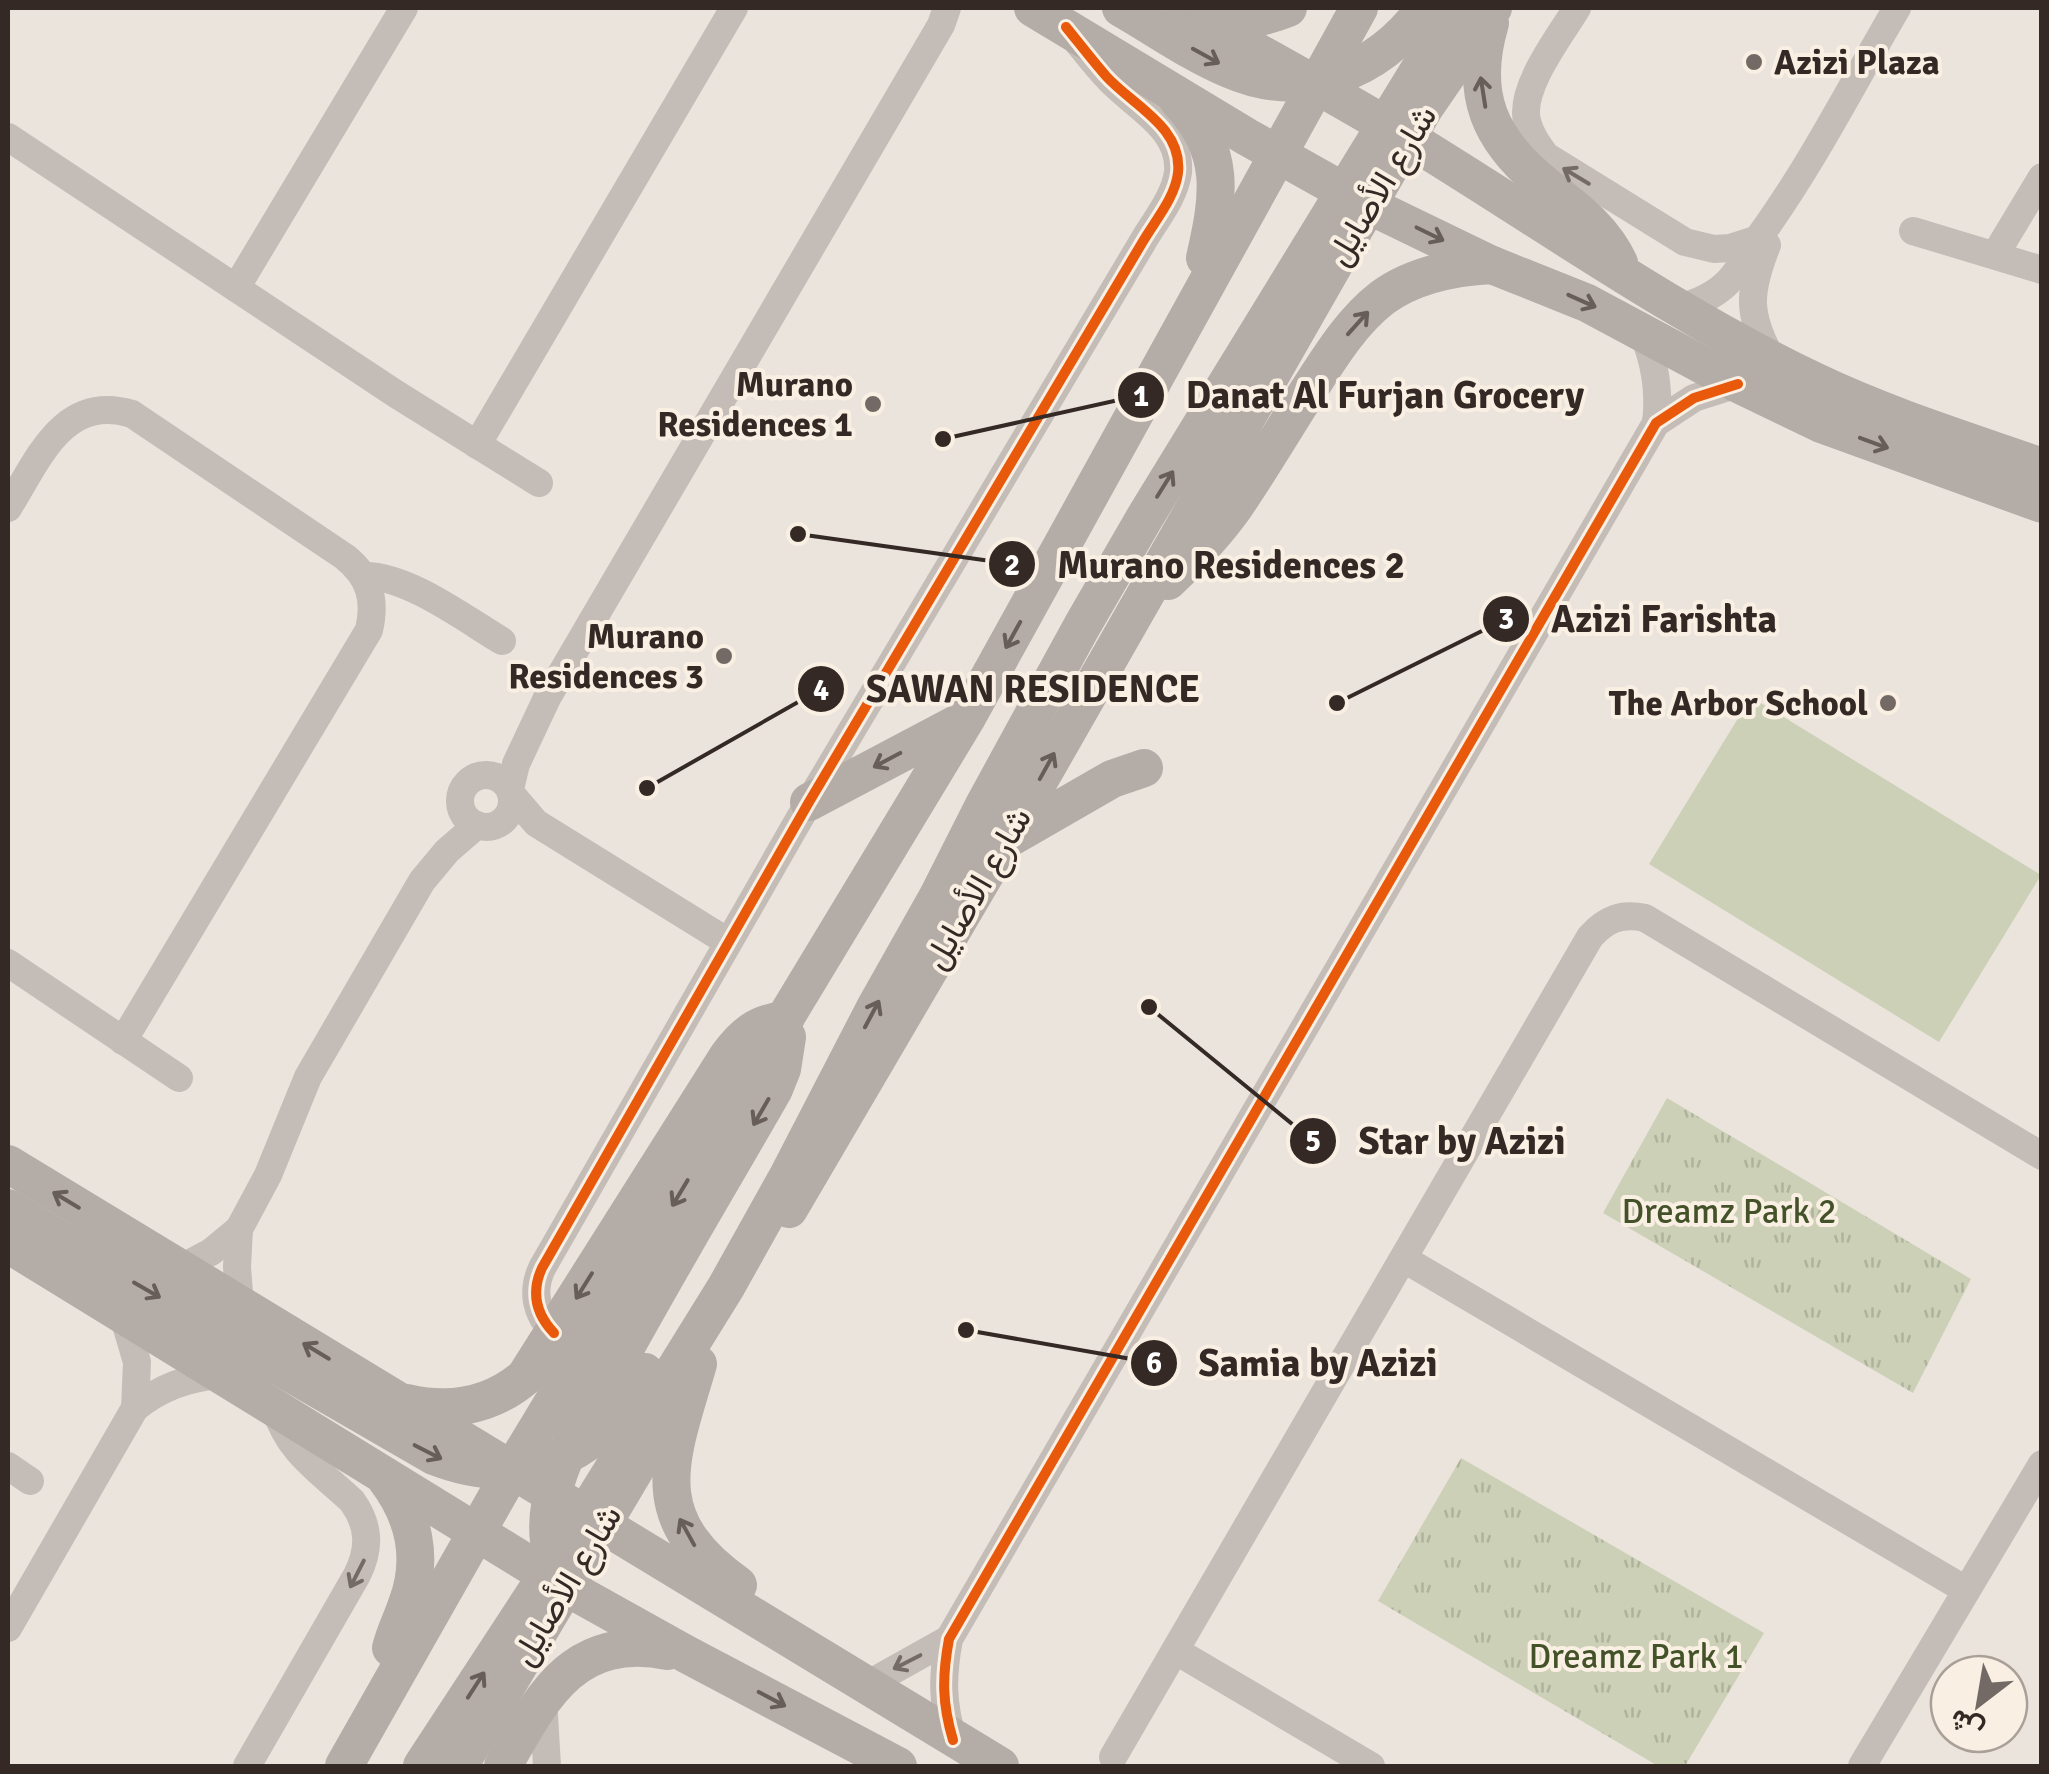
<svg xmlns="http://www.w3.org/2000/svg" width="2049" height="1774" viewBox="0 0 2049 1774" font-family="Signika,Vazirmatn,sans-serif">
<defs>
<pattern id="park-tufts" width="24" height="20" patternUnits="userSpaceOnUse" patternTransform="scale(2.5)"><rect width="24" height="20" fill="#ccd0b6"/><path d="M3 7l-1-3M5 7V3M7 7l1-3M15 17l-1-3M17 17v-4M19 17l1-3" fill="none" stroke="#b0b39c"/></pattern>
</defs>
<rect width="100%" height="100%" fill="#ebe4dd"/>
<path fill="#ccd0b6" d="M1751 697 2041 875 1939 1042 1649 864Z"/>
<g fill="url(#park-tufts)">
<path d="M1667 1098 1971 1279 1913 1393 1603 1213Z"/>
<path d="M1461 1458 1764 1633 1685 1766H1658L1378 1601Z"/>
</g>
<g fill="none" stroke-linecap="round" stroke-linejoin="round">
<g stroke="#c4bcb6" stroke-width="28">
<path d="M1577 8C1560 36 1519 88 1527 121 1530 134 1538 145 1546 156L1685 242 1714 249 1730 248 1758 239"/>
<path d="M8 137 396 394 539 483"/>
<path d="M1913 231 2042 270"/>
<path d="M1767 245C1748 293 1747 314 1772 360"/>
<path d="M1995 255 2042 177"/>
<path d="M236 288 404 8"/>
<path d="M1680 308C1697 303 1714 296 1727 283 1741 269 1751 249 1762 233 1813 162 1853 83 1897 8"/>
<path d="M1642 331C1655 361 1660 390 1656 423"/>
<path d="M477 445 734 8"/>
<path d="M8 508C38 460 63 393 132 414L345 557C370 577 376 600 369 630L123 1041"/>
<path d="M364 576C407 575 465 619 502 641"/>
<circle cx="486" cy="801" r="26"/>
<path d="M510 789 516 764 547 698 941 25 947 8"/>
<path d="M513 796 536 823 728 942"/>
<path d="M8 963 179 1078"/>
<path d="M239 1229 237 1267 240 1306"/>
<path d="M1404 1259 1966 1590"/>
<path d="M179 1269 211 1252 239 1229 268 1175 308 1077 422 881 447 851 477 825"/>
<path d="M124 1318 137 1362 135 1408"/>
<path d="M554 1333C536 1314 531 1292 542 1268L809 802 1142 243C1154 222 1175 197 1178 172 1181 131 1141 110 1116 86 1102 73 1091 58 1079 44"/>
<path d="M8 1466 30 1481"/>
<path d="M8 1628 135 1408C161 1387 188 1377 221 1375"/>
<path d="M1176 1651 1371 1766"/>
<path d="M865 1686 949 1639"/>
<path d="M543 1698 547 1766"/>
<path d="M953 1740C942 1703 942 1677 949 1639L1656 423 1694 398 1738 384"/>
<path d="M1113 1757 1590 937C1606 919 1621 913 1645 918L2042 1156"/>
<path d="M247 1766 357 1575C370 1549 370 1526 352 1501 319 1470 289 1453 275 1408"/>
<path d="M1862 1766 2042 1464"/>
</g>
<g stroke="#b4aca7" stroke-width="38">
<path d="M1033 8 1247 137 1368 205 1492 265 1587 303 1738 384 1821 424 2042 504"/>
<path d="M1178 8C1255 51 1333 93 1409 139 1543 221 1672 313 1814 381 1887 416 1965 440 2042 467"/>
<path d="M1203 19C1234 24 1260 19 1288 8"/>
<path d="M1490 23C1469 94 1489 140 1545 185 1575 209 1603 228 1619 263"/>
<path d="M1178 100C1227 151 1219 196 1205 258"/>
<path d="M1168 581C1192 558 1216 533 1235 506 1261 468 1285 427 1310 388 1330 357 1352 321 1382 298 1413 275 1454 267 1492 265"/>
<path d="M809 802 964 720"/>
<path d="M1006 840 1112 779 1144 768"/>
<path d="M8 1164 1000 1766"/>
<path d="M8 1208 62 1241"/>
<path d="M789 1209 1004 842 1368 205 1425 107 1493 8"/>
<path d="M8 1244 564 1586 686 1654 898 1766"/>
<path d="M698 1364C670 1460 642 1517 738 1585"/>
<path d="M407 1403C450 1413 491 1406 525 1377L728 1056C744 1034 758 1023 785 1020"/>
<path d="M386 1479C414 1516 424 1559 407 1604 402 1619 395 1632 391 1648"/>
<path d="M563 1584C545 1551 544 1518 556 1482 568 1441 595 1404 615 1367 666 1273 721 1182 774 1089L782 1069 787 1037"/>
<path d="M344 1766 512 1470 966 719 1359 8"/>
<path d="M459 1766 649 1446"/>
<path d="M503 1766C543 1695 574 1633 668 1651"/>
</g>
<g stroke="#b4aca7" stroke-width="38">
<path d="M1121 8C1156 28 1191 53 1229 69 1305 102 1378 72 1425 8"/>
<path d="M62 1241 434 1456C500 1482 566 1472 614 1418 626 1404 635 1387 645 1372"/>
<path d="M422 1766 558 1558 726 1287 788 1176 876 1006 938 896 984 805 1082 626 1145 517 1457 8"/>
</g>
<g stroke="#f9efe3" stroke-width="16">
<g id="cycleway">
<path d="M554 1333C536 1314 531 1292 542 1268L809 802 1142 243C1154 222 1175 198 1178 173 1183 127 1132 105 1106 76 1092 60 1079 43 1066 27"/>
<path d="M953 1740C942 1703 942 1677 949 1639L1656 423 1694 398 1738 384"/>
</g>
</g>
<use href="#cycleway" stroke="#e8590c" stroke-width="10"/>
</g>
<defs><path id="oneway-shaft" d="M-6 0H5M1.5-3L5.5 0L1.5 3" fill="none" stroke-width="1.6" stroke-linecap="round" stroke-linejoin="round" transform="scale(2.5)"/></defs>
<g stroke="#675d59">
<use href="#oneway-shaft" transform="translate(1206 56) rotate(29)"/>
<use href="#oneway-shaft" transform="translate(1483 92) rotate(-99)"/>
<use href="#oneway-shaft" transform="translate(1430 234) rotate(26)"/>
<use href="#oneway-shaft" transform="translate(1582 301) rotate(24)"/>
<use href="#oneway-shaft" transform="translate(1358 323) rotate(-48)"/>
<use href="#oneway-shaft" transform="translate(1874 443) rotate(20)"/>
<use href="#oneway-shaft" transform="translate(1165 484) rotate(-58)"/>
<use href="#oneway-shaft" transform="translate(1013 635) rotate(119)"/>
<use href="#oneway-shaft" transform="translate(887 760) rotate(152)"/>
<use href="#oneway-shaft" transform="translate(1047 766) rotate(-61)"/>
<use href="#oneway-shaft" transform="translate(872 1014) rotate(-62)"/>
<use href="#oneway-shaft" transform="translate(761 1112) rotate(120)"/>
<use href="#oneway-shaft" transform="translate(680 1193) rotate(121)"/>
<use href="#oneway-shaft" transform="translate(66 1200) rotate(-149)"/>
<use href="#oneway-shaft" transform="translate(584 1286) rotate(122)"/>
<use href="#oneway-shaft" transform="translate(147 1290) rotate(30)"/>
<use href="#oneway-shaft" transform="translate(316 1351) rotate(-149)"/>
<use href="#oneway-shaft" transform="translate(428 1452) rotate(27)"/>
<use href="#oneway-shaft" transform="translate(687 1532) rotate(-119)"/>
<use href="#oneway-shaft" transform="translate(476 1685) rotate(-57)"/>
<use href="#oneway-shaft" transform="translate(772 1699) rotate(28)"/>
</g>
<g stroke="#756b66">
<use href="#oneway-shaft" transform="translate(1576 176) rotate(-149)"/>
<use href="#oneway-shaft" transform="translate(357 1574) rotate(117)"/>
<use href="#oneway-shaft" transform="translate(907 1662) rotate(153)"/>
</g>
<g fill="#746a65" stroke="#f9efe3" stroke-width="4">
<circle cx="1754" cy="62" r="10"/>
<circle cx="873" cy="404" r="10"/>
<circle cx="724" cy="656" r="10"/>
<circle cx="1888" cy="703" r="10"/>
</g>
<g text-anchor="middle" stroke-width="8" stroke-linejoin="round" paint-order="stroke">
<g font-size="35" font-weight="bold" fill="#342925" stroke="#f9efe3" text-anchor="end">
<text x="1774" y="74" text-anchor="start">Azizi Plaza</text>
<text x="853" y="396">Murano<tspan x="853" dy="40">Residences 1</tspan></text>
<text x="704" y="648">Murano<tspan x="704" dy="40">Residences 3</tspan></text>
<text x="1868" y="715">The Arbor School</text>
</g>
<g font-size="35" fill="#342925" stroke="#f9efe3">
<text transform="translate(1381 185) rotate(-59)" y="12">شارع الأصايل</text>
<text transform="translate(977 888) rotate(-60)" y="12">شارع الأصايل</text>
<text transform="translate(566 1585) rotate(-59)" y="12">شارع الأصايل</text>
</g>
<g font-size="35" fill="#435228" stroke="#f9efe3">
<text x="1729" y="1223">Dreamz Park 2</text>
<text x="1636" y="1668">Dreamz Park 1</text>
</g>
</g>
<path fill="none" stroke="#342925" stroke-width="4" d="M943 439L1141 395M798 534L1012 564M1337 703L1506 619M647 788L821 689M1149 1007L1313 1141M966 1330L1154 1363"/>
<g fill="#342925" stroke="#f9efe3" stroke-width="4">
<circle cx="943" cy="439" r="10"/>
<circle cx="798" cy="534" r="10"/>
<circle cx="1337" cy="703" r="10"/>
<circle cx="647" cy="788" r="10"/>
<circle cx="1149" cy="1007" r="10"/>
<circle cx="966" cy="1330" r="10"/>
<circle cx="1141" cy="395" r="25"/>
<circle cx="1012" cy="564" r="25"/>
<circle cx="1506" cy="619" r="25"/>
<circle cx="821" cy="689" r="25"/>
<circle cx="1313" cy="1141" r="25"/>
<circle cx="1154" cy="1363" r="25"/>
</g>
<g font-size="30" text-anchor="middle" font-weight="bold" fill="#fff">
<text x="1141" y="406">1</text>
<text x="1012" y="575">2</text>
<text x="1506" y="629">3</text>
<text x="821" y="700">4</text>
<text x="1313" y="1151">5</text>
<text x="1154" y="1373">6</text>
</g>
<g font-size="38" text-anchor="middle" font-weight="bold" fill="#342925" stroke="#f9efe3" stroke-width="8" stroke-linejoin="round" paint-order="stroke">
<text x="1385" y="408">Danat Al Furjan Grocery</text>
<text x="1231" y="578">Murano Residences 2</text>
<text x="1664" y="632">Azizi Farishta</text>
<text x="1033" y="702">SAWAN RESIDENCE</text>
<text x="1462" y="1154">Star by Azizi</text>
<text x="1318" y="1376">Samia by Azizi</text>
</g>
<rect width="2049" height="1774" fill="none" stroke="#342925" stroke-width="20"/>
<g transform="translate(1979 1704) rotate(211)"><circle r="48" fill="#f9efe3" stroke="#aaa097" stroke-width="2.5"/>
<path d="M0-8L18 38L0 25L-18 38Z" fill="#746a65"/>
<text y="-15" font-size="28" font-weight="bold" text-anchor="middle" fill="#342925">ش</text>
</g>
</svg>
